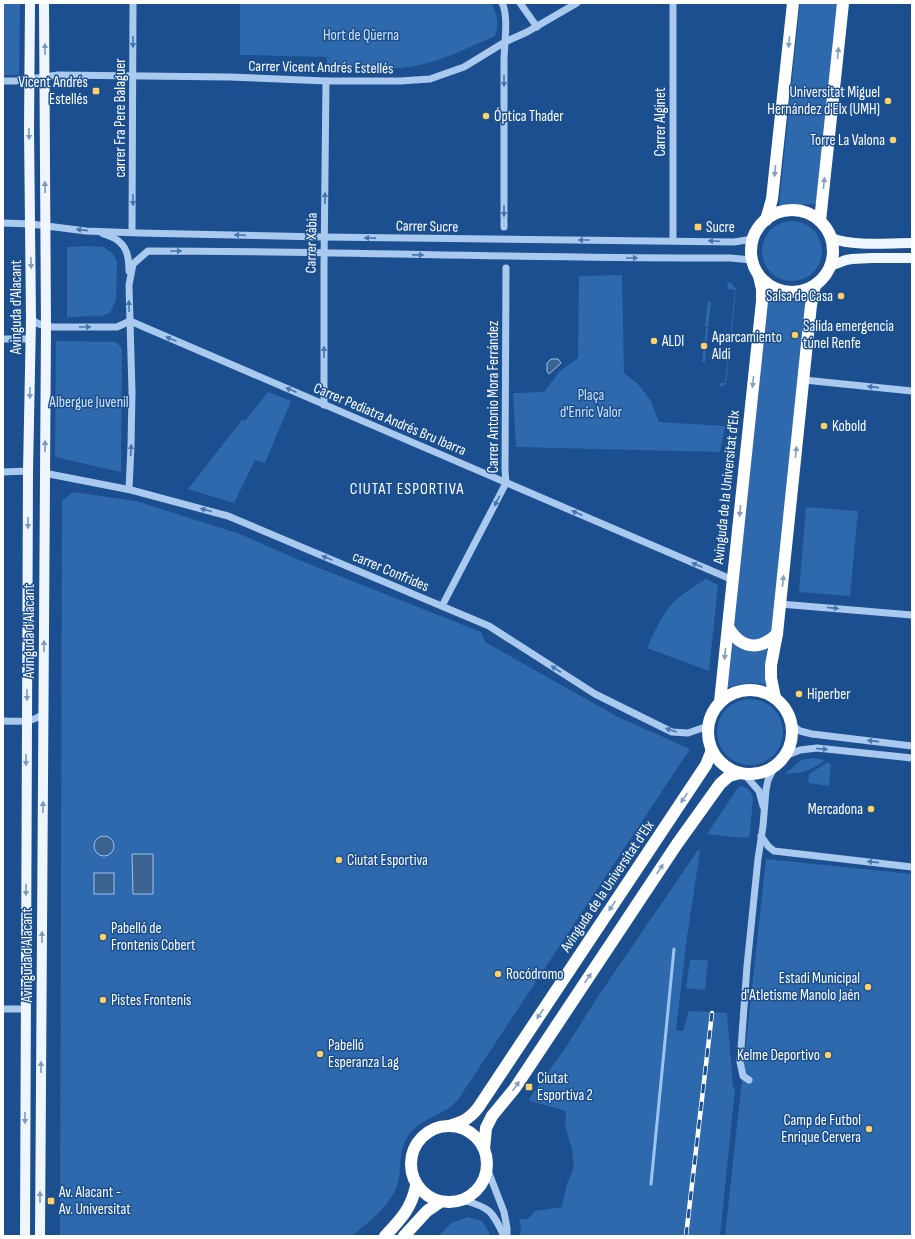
<svg xmlns="http://www.w3.org/2000/svg" width="915" height="1239" viewBox="0 0 915 1239" font-family="'Sofia Sans Condensed',sans-serif">
<rect width="100%" height="100%" fill="#1b4f8f"/>
<g fill="#2e69ad">
<path d="M3 3H20L19 75H3Z"/>
<path d="M240 3H491C498 16 499 22 495 36 465 49 434 65 402 68 377 69 352 67 327 66V57L240 55Z"/>
<path d="M800 3H842L822 204 779 205Z"/>
<circle cx="792" cy="251" r="30"/>
<path d="M85 246 104 247 113 254 117 262 116 300 110 313 101 316 67 317V247Z"/>
<path d="M622 275 624 373 639 385 651 401 659 422 725 426 720 452 516 447 513 393 544 392 560 371 578 358 579 276Z"/>
<path d="M727 283H731L736 289 726 384 721 387 719 383H725L735 290 728 289Z"/>
<path d="M765 295 785 300 806 298 772 631 761 639 744 641 733 627Z"/>
<path d="M708 301 711 302 708 327 705 326Z"/>
<path d="M706 328H708L705 362H702Z"/>
<path d="M56 341 116 342 122 348 121 472 55 457Z"/>
<path d="M268 392 291 401 265 463 255 460 234 503 188 489 242 420 245 421Z"/>
<path d="M73 492 136 501 240 534 299 560 481 632 485 642 618 717 690 749 457 1101C442 1117 420 1118 408 1136 398 1152 402 1166 398 1183 393 1203 367 1224 352 1236H60L62 501Z"/>
<path d="M806 507 858 511 850 596 799 592Z"/>
<path d="M706 579 718 585 709 671 647 648C656 629 664 608 682 595 689 589 698 584 706 579Z"/>
<path d="M732 643 768 647 765 675 766 685C752 682 740 683 727 688L731 645Z"/>
<circle cx="750" cy="732" r="33"/>
<path d="M813 758 825 760C810 771 803 773 785 774L801 760Z"/>
<path d="M828 762 831 765 829 786 808 783 809 774Z"/>
<path d="M741 786C747 787 752 792 753 798L750 832 749 837 744 838 707 834 737 789Z"/>
<path d="M698 850 700 851 687 937 676 1030 683 1031 689 1011 727 1013 733 1086 735 1089 720 1236H520L521 1225 519 1219H528L535 1211 562 1207 566 1187 574 1166 572 1150 565 1125 566 1111 530 1101 529 1099 564 1050 601 992Z"/>
<path d="M766 859 912 874V1236H725Z"/>
<path d="M690 960H708L705 990 686 988Z"/>
<path d="M468 1217 482 1221 489 1232V1236H439L451 1223Z"/>
</g>
<g fill="#3c6290" stroke="#9cc4f0">
<path d="M551 359H558L561 363 549 374 547 371V363Z"/>
<circle cx="104" cy="846" r="10"/>
<path d="M132 854H153V894H133Z"/>
<rect x="94" y="873" width="20" height="21"/>
</g>
<g fill="none" stroke-linecap="round" stroke-linejoin="round">
<path stroke="#9cc4f0" stroke-width="3" d="M651 1184 674 949"/>
<g stroke="#a9c9ee" stroke-width="7">
<path d="M502 3C509 15 504 46 504 61 504 116 504 171 504 227"/>
<path d="M520 3 537 27"/>
<path d="M3 81H15L58 75 229 77 326 81H400L430 79 464 67 505 42 527 32 577 3"/>
<path d="M3 223 31 224 86 231 139 233 324 237 734 242 753 239"/>
<path d="M132 232 133 3"/>
<path d="M102 233C106 235 110 236 114 238 127 245 129 257 129 271"/>
<path d="M673 240V3"/>
<path d="M31 319C38 325 45 327 54 327H117L130 321 733 580"/>
<path d="M3 339H31"/>
<path d="M804 380 912 391"/>
<path d="M324 405V265L326 81"/>
<path d="M3 472 28 471"/>
<path d="M44 473 131 490 228 516 489 626 595 694 672 732 688 733 708 726"/>
<path d="M129 489 131 446 132 392 129 285 133 264 148 251C342 251 536 259 730 258L752 260"/>
<path d="M780 604 912 615"/>
<path d="M442 606 506 483 505 470 506 268"/>
<path d="M3 721C17 721 32 724 44 713"/>
<path d="M792 725 800 731 812 734 912 746"/>
<path d="M785 756 800 750 817 748 912 758"/>
<path d="M744 774 759 791 763 806"/>
<path d="M761 836 768 846 774 851 912 867"/>
<path d="M3 1009H26"/>
<path d="M749 1080 743 1076 740 1062 747 966 758 859 763 826 766 790 768 780 775 766"/>
<path d="M487 1168 504 1212 507 1228V1236"/>
<path d="M463 1200C491 1208 492 1211 504 1236"/>
</g>
<g stroke="#f0f6ff" stroke-width="10">
<path d="M831 238C856 247 885 243 912 243"/>
<path d="M830 266 846 260 852 259 872 258H912"/>
<path d="M25 1236 28 471 31 319 29 129 30 3"/>
<path d="M40 1236 46 327 44 3"/>
</g>
<g stroke="#fff" stroke-width="12">
<circle cx="792" cy="251" r="41"/>
<path d="M766 220 772 199 793 3"/>
<path d="M820 221 843 3"/>
<path d="M728 627C740 648 759 652 777 634"/>
<circle cx="750" cy="732" r="42"/>
<path d="M775 698 771 678V665L777 634 811 305 815 285"/>
<path d="M720 702 762 301V289L759 276"/>
<circle cx="449" cy="1164" r="38"/>
<path d="M449 1126C463 1122 469 1119 478 1108L706 765 712 750"/>
<path d="M484 1149 486 1128 492 1116 515 1088 677 844 720 784 729 776 740 773"/>
<path d="M385 1236C401 1219 411 1209 416 1186"/>
<path d="M404 1236 427 1211 440 1202"/>
</g>
<g stroke="#fff" stroke-width="4.5">
<path id="rail" d="M686 1236 712 1013"/>
</g>
<use href="#rail" stroke="#1b4f8f" stroke-width="3" stroke-dasharray="9" stroke-linecap="butt"/>
</g>
<defs><path id="oneway-solid" d="M-6-.8H1V-3.2L6.5 0L1 3.2V.8H-6Z"/></defs>
<g fill="#4674ac">
<use href="#oneway-solid" transform="translate(133 42) rotate(90)"/>
<use href="#oneway-solid" transform="translate(504 81) rotate(90)"/>
<use href="#oneway-solid" transform="translate(325 198) rotate(-90)"/>
<use href="#oneway-solid" transform="translate(133 200) rotate(90)"/>
<use href="#oneway-solid" transform="translate(504 211) rotate(90)"/>
<use href="#oneway-solid" transform="translate(82 230) rotate(-174)"/>
<use href="#oneway-solid" transform="translate(240 235) rotate(-178)"/>
<use href="#oneway-solid" transform="translate(370 238) rotate(-179)"/>
<use href="#oneway-solid" transform="translate(584 240) rotate(-180)"/>
<use href="#oneway-solid" transform="translate(714 241) rotate(-178)"/>
<use href="#oneway-solid" transform="translate(176 251)"/>
<use href="#oneway-solid" transform="translate(418 255) rotate(1)"/>
<use href="#oneway-solid" transform="translate(632 258)"/>
<use href="#oneway-solid" transform="translate(129 306) rotate(-92)"/>
<use href="#oneway-solid" transform="translate(85 327)"/>
<use href="#oneway-solid" transform="translate(171 339) rotate(-157)"/>
<use href="#oneway-solid" transform="translate(324 352) rotate(-90)"/>
<use href="#oneway-solid" transform="translate(873 387) rotate(-174)"/>
<use href="#oneway-solid" transform="translate(291 390) rotate(-157)"/>
<use href="#oneway-solid" transform="translate(131 450) rotate(-87)"/>
<use href="#oneway-solid" transform="translate(497 501) rotate(117)"/>
<use href="#oneway-solid" transform="translate(206 510) rotate(-165)"/>
<use href="#oneway-solid" transform="translate(577 513) rotate(-157)"/>
<use href="#oneway-solid" transform="translate(327 558) rotate(-157)"/>
<use href="#oneway-solid" transform="translate(697 565) rotate(-157)"/>
<use href="#oneway-solid" transform="translate(833 608) rotate(6)"/>
<use href="#oneway-solid" transform="translate(556 669) rotate(-147)"/>
<use href="#oneway-solid" transform="translate(671 730) rotate(-161)"/>
<use href="#oneway-solid" transform="translate(873 741) rotate(-174)"/>
<use href="#oneway-solid" transform="translate(822 749) rotate(5)"/>
<use href="#oneway-solid" transform="translate(873 862) rotate(-174)"/>
</g>
<g fill="#829ec1">
<use href="#oneway-solid" transform="translate(789 42) rotate(96)"/>
<use href="#oneway-solid" transform="translate(838 53) rotate(-84)"/>
<use href="#oneway-solid" transform="translate(775 171) rotate(96)"/>
<use href="#oneway-solid" transform="translate(824 183) rotate(-84)"/>
<use href="#oneway-solid" transform="translate(753 382) rotate(96)"/>
<use href="#oneway-solid" transform="translate(796 452) rotate(-84)"/>
<use href="#oneway-solid" transform="translate(740 511) rotate(96)"/>
<use href="#oneway-solid" transform="translate(783 581) rotate(-84)"/>
<use href="#oneway-solid" transform="translate(725 654) rotate(96)"/>
<use href="#oneway-solid" transform="translate(684 798) rotate(124)"/>
<use href="#oneway-solid" transform="translate(660 869) rotate(-56)"/>
<use href="#oneway-solid" transform="translate(612 906) rotate(124)"/>
<use href="#oneway-solid" transform="translate(588 978) rotate(-56)"/>
<use href="#oneway-solid" transform="translate(540 1014) rotate(124)"/>
<use href="#oneway-solid" transform="translate(516 1086) rotate(-55)"/>
</g>
<g fill="#7b9ac1">
<use href="#oneway-solid" transform="translate(45 49) rotate(-91)"/>
<use href="#oneway-solid" transform="translate(29 134) rotate(89)"/>
<use href="#oneway-solid" transform="translate(45 187) rotate(-91)"/>
<use href="#oneway-solid" transform="translate(31 263) rotate(89)"/>
<use href="#oneway-solid" transform="translate(30 393) rotate(91)"/>
<use href="#oneway-solid" transform="translate(45 446) rotate(-89)"/>
<use href="#oneway-solid" transform="translate(28 523) rotate(90)"/>
<use href="#oneway-solid" transform="translate(44 646) rotate(-90)"/>
<use href="#oneway-solid" transform="translate(27 695) rotate(91)"/>
<use href="#oneway-solid" transform="translate(26 760) rotate(90)"/>
<use href="#oneway-solid" transform="translate(43 807) rotate(-90)"/>
<use href="#oneway-solid" transform="translate(26 890) rotate(90)"/>
<use href="#oneway-solid" transform="translate(42 937) rotate(-90)"/>
<use href="#oneway-solid" transform="translate(41 1067) rotate(-90)"/>
<use href="#oneway-solid" transform="translate(25 1118) rotate(90)"/>
<use href="#oneway-solid" transform="translate(40 1197) rotate(-90)"/>
</g>
<g fill="#ffd166" stroke="#1b4f8f" stroke-width="1.5">
<rect x="92" y="87" width="8" height="8" rx="2"/>
<circle cx="888" cy="101" r="4"/>
<circle cx="486" cy="116" r="4"/>
<circle cx="893" cy="140" r="4"/>
<rect x="694" y="223" width="8" height="8" rx="2"/>
<circle cx="841" cy="296" r="4"/>
<circle cx="795" cy="335" r="4"/>
<circle cx="654" cy="341" r="4"/>
<circle cx="704" cy="346" r="4"/>
<circle cx="824" cy="426" r="4"/>
<circle cx="799" cy="694" r="4"/>
<circle cx="871" cy="809" r="4"/>
<circle cx="339" cy="860" r="4"/>
<circle cx="103" cy="937" r="4"/>
<circle cx="498" cy="974" r="4"/>
<circle cx="868" cy="987" r="4"/>
<circle cx="103" cy="1000" r="4"/>
<circle cx="320" cy="1054" r="4"/>
<circle cx="828" cy="1055" r="4"/>
<rect x="525" y="1083" width="8" height="8" rx="2"/>
<circle cx="869" cy="1129" r="4"/>
<rect x="47" y="1197" width="8" height="8" rx="2"/>
</g>
<g text-anchor="middle" stroke-width="3" stroke-linejoin="round" paint-order="stroke">
<g font-size="15" fill="#cfe3fa" stroke="#1b4f8f">
<text x="361" y="40">Hort de Qüerna</text>
<text x="591" y="400">Plaça<tspan x="591" dy="17">d'Enric Valor</tspan></text>
<text x="89" y="407">Albergue Juvenil</text>
</g>
<g font-size="15" fill="#fff" stroke="#1b4f8f">
<text transform="translate(321 67) rotate(1)" y="5">Carrer Vicent Andrés Estellés</text>
<text transform="translate(120 118) rotate(-90)" y="5">carrer Fra Pere Balaguer</text>
<text transform="translate(660 122) rotate(-90)" y="5">Carrer Alginet</text>
<text transform="translate(427 226) rotate(1)" y="5">Carrer Sucre</text>
<text transform="translate(311 243) rotate(-89)" y="5">Carrer Xàbia</text>
<text transform="translate(16 307) rotate(-90)" y="5">Avinguda d'Alacant</text>
<text transform="translate(493 397) rotate(-90)" y="5">Carrer Antonio Mora Ferrández</text>
<text transform="translate(390 419) rotate(23)" y="5">Carrer Pediatra Andrés Bru Ibarra</text>
<text transform="translate(726 487) rotate(-84)" y="5">Avinguda de la Universitat d'Elx</text>
<text transform="translate(391 571) rotate(23)" y="5">carrer Confrides</text>
<text transform="translate(29 631) rotate(-90)" y="5">Avinguda d'Alacant</text>
<text transform="translate(607 886) rotate(-56)" y="5">Avinguda de la Universitat d'Elx</text>
<text transform="translate(27 955) rotate(-90)" y="5">Avinguda d'Alacant</text>
</g>
<g font-size="15" fill="#fff" stroke="#1b4f8f" text-anchor="start">
<text x="88" y="87" text-anchor="end">Vicent Andrés<tspan x="88" dy="17">Estellés</tspan></text>
<text x="880" y="97" text-anchor="end">Universitat Miguel<tspan x="880" dy="17">Hernández d'Elx (UMH)</tspan></text>
<text x="494" y="121">Óptica Thader</text>
<text x="885" y="145" text-anchor="end">Torre La Valona</text>
<text x="706" y="232">Sucre</text>
<text x="833" y="301" text-anchor="end">Salsa de Casa</text>
<text x="803" y="331">Salida emergencia<tspan x="803" dy="17">túnel Renfe</tspan></text>
<text x="712" y="342">Aparcamiento<tspan x="712" dy="17">Aldi</tspan></text>
<text x="662" y="346">ALDI</text>
<text x="832" y="431">Kobold</text>
<text x="807" y="699">Hiperber</text>
<text x="863" y="814" text-anchor="end">Mercadona</text>
<text x="347" y="865">Ciutat Esportiva</text>
<text x="111" y="933">Pabelló de<tspan x="111" dy="17">Frontenis Cobert</tspan></text>
<text x="506" y="979">Rocódromo</text>
<text x="860" y="983" text-anchor="end">Estadi Municipal<tspan x="860" dy="17">d'Atletisme Manolo Jaén</tspan></text>
<text x="111" y="1005">Pistes Frontenis</text>
<text x="328" y="1050">Pabelló<tspan x="328" dy="17">Esperanza Lag</tspan></text>
<text x="820" y="1060" text-anchor="end">Kelme Deportivo</text>
<text x="537" y="1083">Ciutat<tspan x="537" dy="17">Esportiva 2</tspan></text>
<text x="861" y="1125" text-anchor="end">Camp de Futbol<tspan x="861" dy="17">Enrique Cervera</tspan></text>
<text x="59" y="1197">Av. Alacant -<tspan x="59" dy="17">Av. Universitat</tspan></text>
</g>
<g font-size="16" letter-spacing="1" fill="#fff" stroke="#1b4f8f">
<text x="407" y="494">CIUTAT ESPORTIVA</text>
</g>
</g>
<rect width="915" height="1239" fill="none" stroke="#ffffff" stroke-width="8"/>
</svg>
